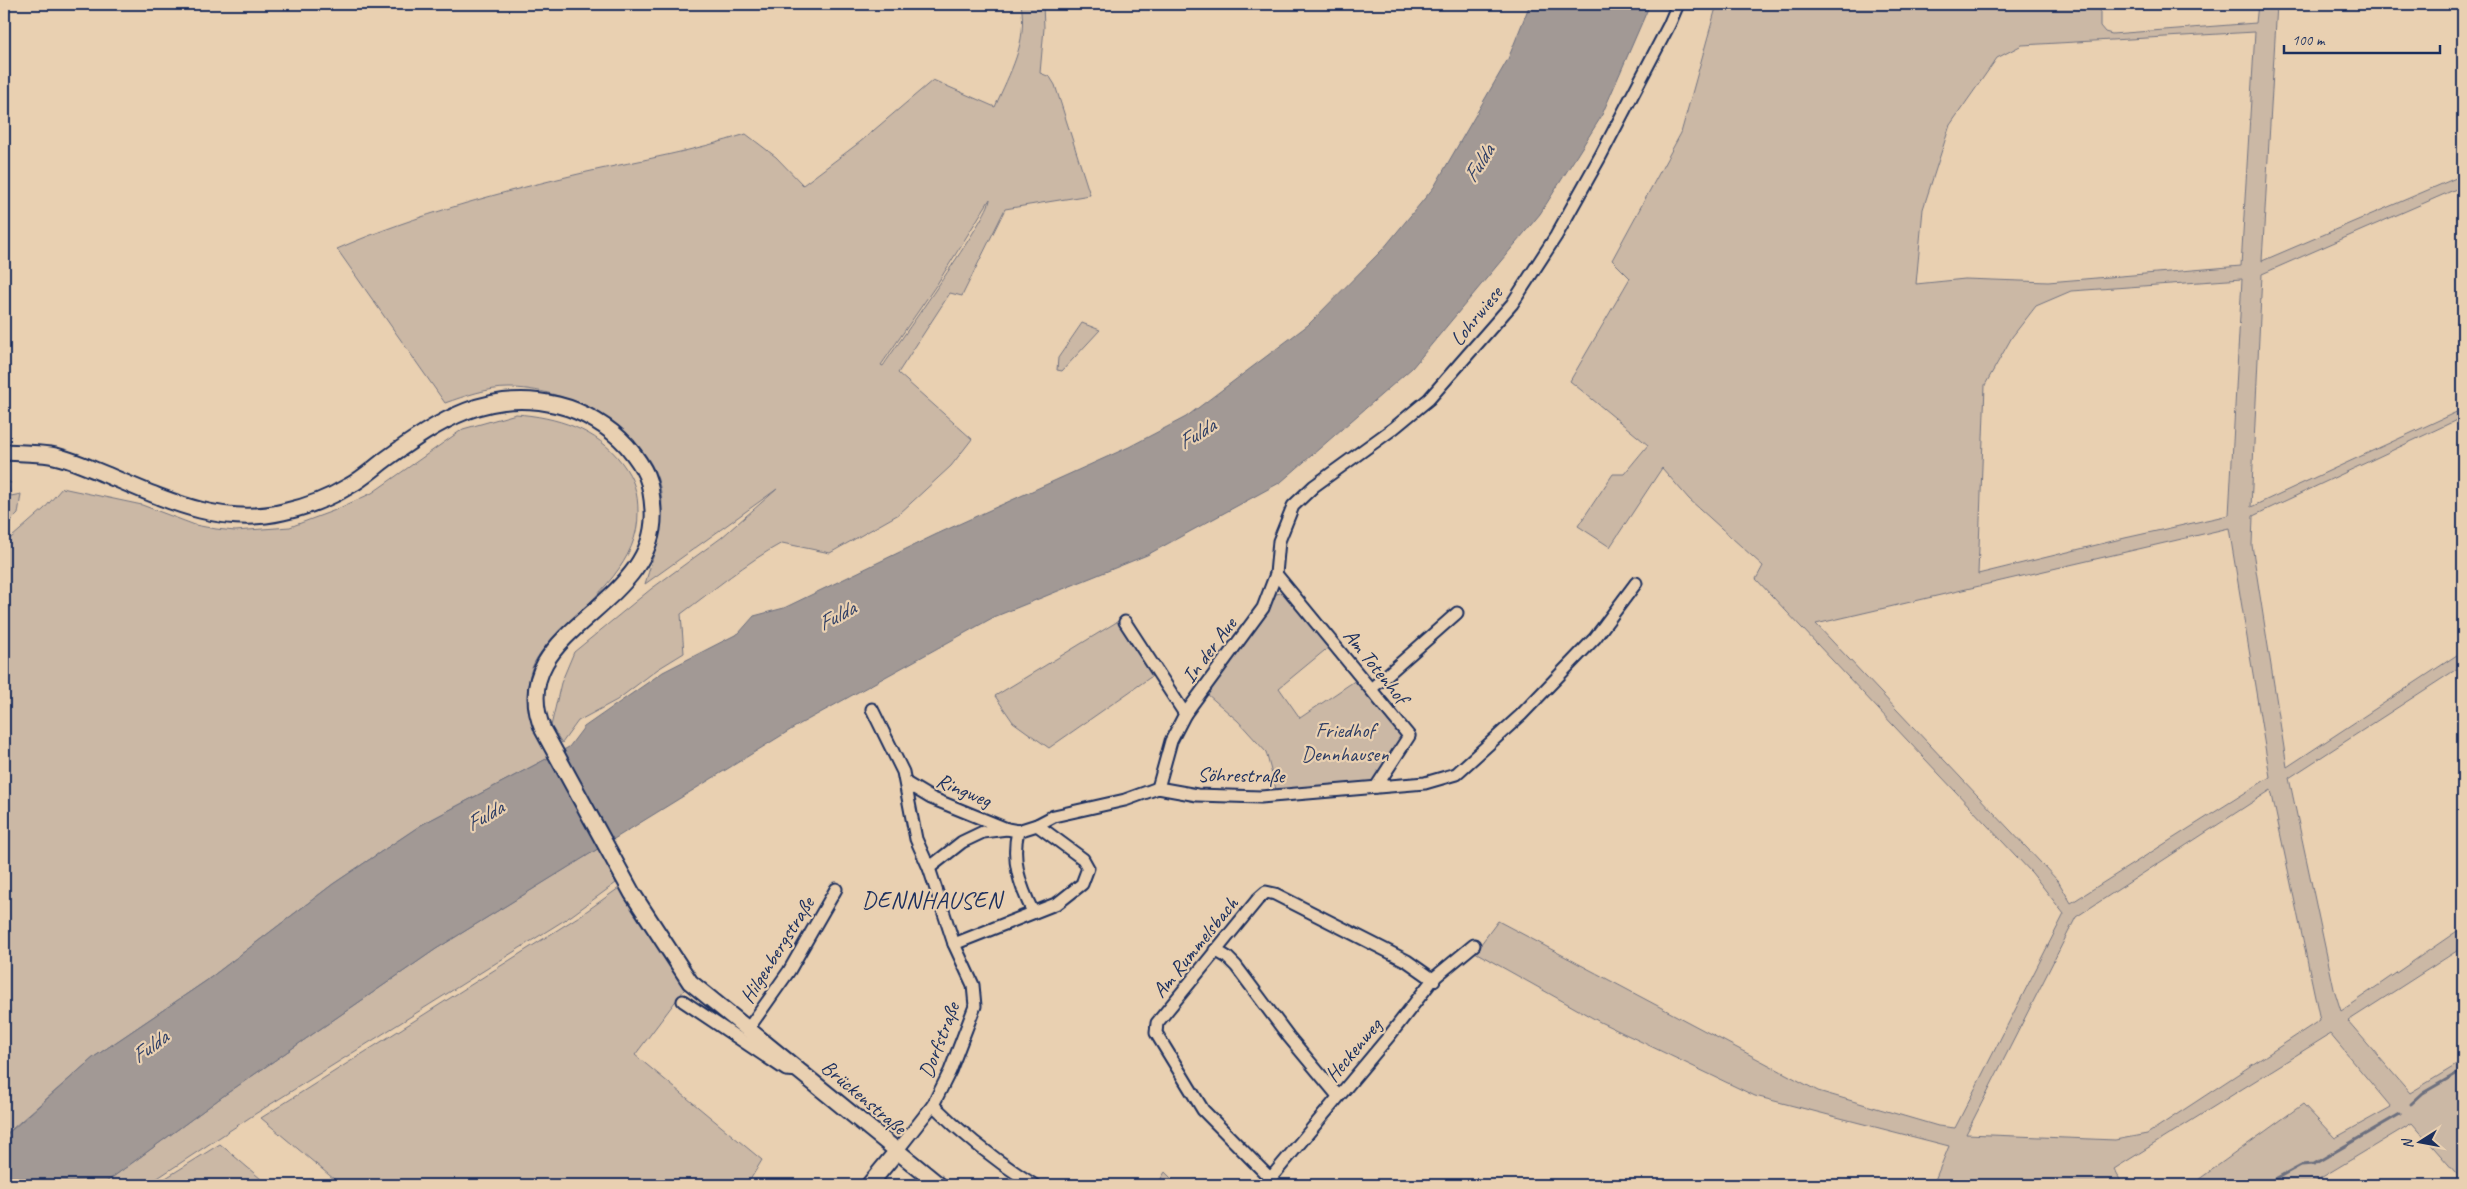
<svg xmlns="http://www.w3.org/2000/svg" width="2467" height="1189" viewBox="0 0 2467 1189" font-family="Caveat,sans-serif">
<rect width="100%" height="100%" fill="#e9d0b1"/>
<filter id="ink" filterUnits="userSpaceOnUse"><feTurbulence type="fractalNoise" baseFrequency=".02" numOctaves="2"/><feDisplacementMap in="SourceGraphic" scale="10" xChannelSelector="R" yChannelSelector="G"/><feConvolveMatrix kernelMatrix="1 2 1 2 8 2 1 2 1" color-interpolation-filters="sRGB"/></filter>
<g filter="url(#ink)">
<g fill="#cbb8a5" stroke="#737482" fill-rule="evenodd">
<path d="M1021 4H1043L1044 28 1040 73 1050 77 1055 85 1090 195 1005 209 962 296 950 293 898 373 972 439 951 466 899 514 830 553 782 543C745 563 715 589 681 614L684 653 658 669 617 700 578 721 562 743 551 726 561 683 574 652 651 589 721 538 777 489 645 584C654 554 668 514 659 483 643 425 564 387 508 388 487 388 465 396 445 403L337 249C417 214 502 192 587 172 641 160 694 151 746 134L776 157 803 185 860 142 933 80 995 107C1010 72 1028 43 1021 4ZM990 199C991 214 898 343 883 366L881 365 937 284Z"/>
<path d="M1717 4H2100V26L2105 32 2112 34 2256 23 2258 4H2277L2262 261 2463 175V186L2262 274 2251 507 2463 409V417L2253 516 2252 545 2287 767 2463 651V665L2289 778 2334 989 2341 1011 2463 927V947L2348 1021 2410 1093 2463 1061V1181L2412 1123 2309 1185H2191L2303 1104 2335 1138 2391 1107 2330 1034 2114 1169 2123 1185H1933L1949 1146 1755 1096 1600 1022 1475 952 1498 921 1818 1091 1938 1126 1955 1128 2064 914 2032 873 1756 579 1763 566 1689 499 1662 468 1610 547 1578 526 1613 474H1624L1648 445 1570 381 1630 278 1612 260 1681 133ZM2255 32 2241 266 2048 282 1965 279 1916 284 1923 209 1950 125 1997 58 2022 45ZM2242 279 2229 515 2125 538 1978 574 1985 385 2012 337 2036 306 2071 291ZM2229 528 2270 777 2071 903 2058 881 1816 624ZM2271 790 2320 1020 2147 1134 2115 1140 1966 1134 2076 917Z"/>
<path d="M1082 323 1100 330 1062 371 1057 370 1058 358Z"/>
<path d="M516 414C556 417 597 429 622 463 634 479 638 493 638 512 639 561 596 596 564 627 552 639 538 652 532 668 521 700 532 731 550 757L421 825 333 884 206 981 94 1057 4 1136V544L44 509 62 488 142 505 195 525 216 529 235 531 290 527 333 511 372 493 463 429Z"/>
<path d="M4 477 11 483H8L11 496 21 494 18 514 4 528Z"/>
<path d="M1286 592 1330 646 1279 688 1300 718 1356 680 1404 739 1375 785 1277 793 1266 752 1238 721 1207 694 1276 594Z"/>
<path d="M1120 620 1155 674 1049 748 1013 722 995 696Z"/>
<path d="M599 848 616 883 571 916 255 1114 147 1185H102L226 1094 436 949Z"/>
<path d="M619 888 632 893 690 982 635 1055 762 1160 747 1185H341L261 1118 581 915Z"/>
<path d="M220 1144 268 1185H156L161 1181Z"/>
<path d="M1165 1172 1178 1185H1157Z"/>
</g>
<path fill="#a29995" stroke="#6c6f7f" d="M1530 4H1650L1601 117 1540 214 1412 368 1281 482 1147 555 994 617 800 724 436 949 226 1094 102 1185H4V1137L94 1057 206 981 333 884 421 825 569 747 584 727 663 672 739 633 754 616 784 608 937 534 1129 447 1186 417 1308 325 1383 249 1434 187 1508 59Z"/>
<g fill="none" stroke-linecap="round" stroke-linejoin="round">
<g stroke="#6c6f7f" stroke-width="3">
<path d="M2411 1104 2423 1093 2463 1070"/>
<path d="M2264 1185 2301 1165 2314 1164 2400 1114"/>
</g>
<g stroke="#1b2f5e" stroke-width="15">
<g id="minor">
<path d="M1276 574 1409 736 1376 787"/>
<path d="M1125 622 1185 714 1171 741 1158 788"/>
<path d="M1371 689 1457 613"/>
<path d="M872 709 903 772 916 839 929 868 954 944 973 985 975 1006 950 1071 933 1105 897 1151"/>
<path d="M1185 714 1263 608 1276 574 1279 541 1293 506 1314 486 1394 428 1429 399 1512 304 1556 236 1600 157 1669 25 1678 4"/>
<path d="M906 783 931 798 1007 829"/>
<path d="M1018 831C1011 860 1020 886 1033 912"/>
<path d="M929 868 962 842 983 832 1007 829 1018 831 1037 825 1054 816 1125 800 1158 788 1197 795 1261 797 1425 783 1456 774 1521 715 1595 638 1636 583"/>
<path d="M954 944 1058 903 1082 884 1088 868 1083 859 1037 825"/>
<path d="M1215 950 1227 957 1236 966 1289 1037 1338 1096"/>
<path d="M683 1001 786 1070 800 1071"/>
<path d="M748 1029 789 971 836 889"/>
<path d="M933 1105C965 1137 996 1161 1034 1185"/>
<path d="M1270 1178 1203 1110 1156 1033 1157 1023 1258 899 1266 892 1275 894 1407 961 1434 980"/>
<path d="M1265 1185 1390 1035 1434 978 1474 945"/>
</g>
</g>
<g stroke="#1b2f5e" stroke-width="19">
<g id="tertiary">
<path d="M4 452C19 453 35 453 50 455 69 458 89 468 107 475 164 499 220 527 283 512 306 507 328 499 349 486 362 479 374 468 386 459 440 420 489 388 558 405 583 411 610 427 627 446 646 469 651 480 653 510 659 610 501 628 543 730L632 893 690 982 939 1185"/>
<path d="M869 1185 897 1151"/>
</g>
</g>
<use href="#minor" stroke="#e9d0b1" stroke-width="11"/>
<use href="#tertiary" stroke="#e9d0b1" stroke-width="15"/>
</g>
</g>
<g text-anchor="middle" stroke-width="4.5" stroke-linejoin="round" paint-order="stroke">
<g font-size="21" fill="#1b2f5e" stroke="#e9d0b1">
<text transform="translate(1476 316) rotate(-51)" y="7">Lohrwiese</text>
<text transform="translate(1209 650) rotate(-53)" y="7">In der Aue</text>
<text transform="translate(1376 666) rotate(51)" y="7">Am Totenhof</text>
<text transform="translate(1241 775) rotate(1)" y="7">Söhrestraße</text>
<text transform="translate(964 790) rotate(23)" y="7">Ringweg</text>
<text transform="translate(1195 947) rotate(-51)" y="7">Am Rummelsbach</text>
<text transform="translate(777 950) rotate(-58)" y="7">Hilgenbergstraße</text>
<text transform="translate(939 1040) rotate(-69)" y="7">Dorfstraße</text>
<text transform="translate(1353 1050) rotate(-50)" y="7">Heckenweg</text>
<text transform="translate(864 1097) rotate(40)" y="7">Brückenstraße</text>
</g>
<g font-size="21" fill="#2d3d65" stroke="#e9d0b1">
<text x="1345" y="737">Friedhof<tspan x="1345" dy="24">Dennhausen</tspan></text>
</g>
<g font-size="22" font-style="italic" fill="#2f3f66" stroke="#e9d0b1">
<text transform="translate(1478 163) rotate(-58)" y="8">Fulda</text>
<text transform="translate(1196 433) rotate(-31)" y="8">Fulda</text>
<text transform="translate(836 615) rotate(-28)" y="8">Fulda</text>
<text transform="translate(484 815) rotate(-30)" y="8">Fulda</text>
<text transform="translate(149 1046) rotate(-36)" y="8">Fulda</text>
</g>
<g font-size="24" letter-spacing="1" fill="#1b2f5e" stroke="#e9d0b1">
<text x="932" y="908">DENNHAUSEN</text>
</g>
</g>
<rect width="2467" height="1189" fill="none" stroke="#e9d0b1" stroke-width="20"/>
<rect x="10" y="10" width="2447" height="1169" fill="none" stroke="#1b2f5e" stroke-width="2" filter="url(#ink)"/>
<g transform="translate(2420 1142) rotate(259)" stroke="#e9d0b1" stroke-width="4" paint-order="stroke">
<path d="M0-4L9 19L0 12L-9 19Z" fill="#1b2f5e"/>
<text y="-8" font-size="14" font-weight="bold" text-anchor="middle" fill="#1b2f5e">N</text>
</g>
<path d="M2284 45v8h156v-8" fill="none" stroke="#1b2f5e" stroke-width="2.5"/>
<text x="2292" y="45" font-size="15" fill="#1b2f5e" stroke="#e9d0b1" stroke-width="4" paint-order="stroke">100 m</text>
</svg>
